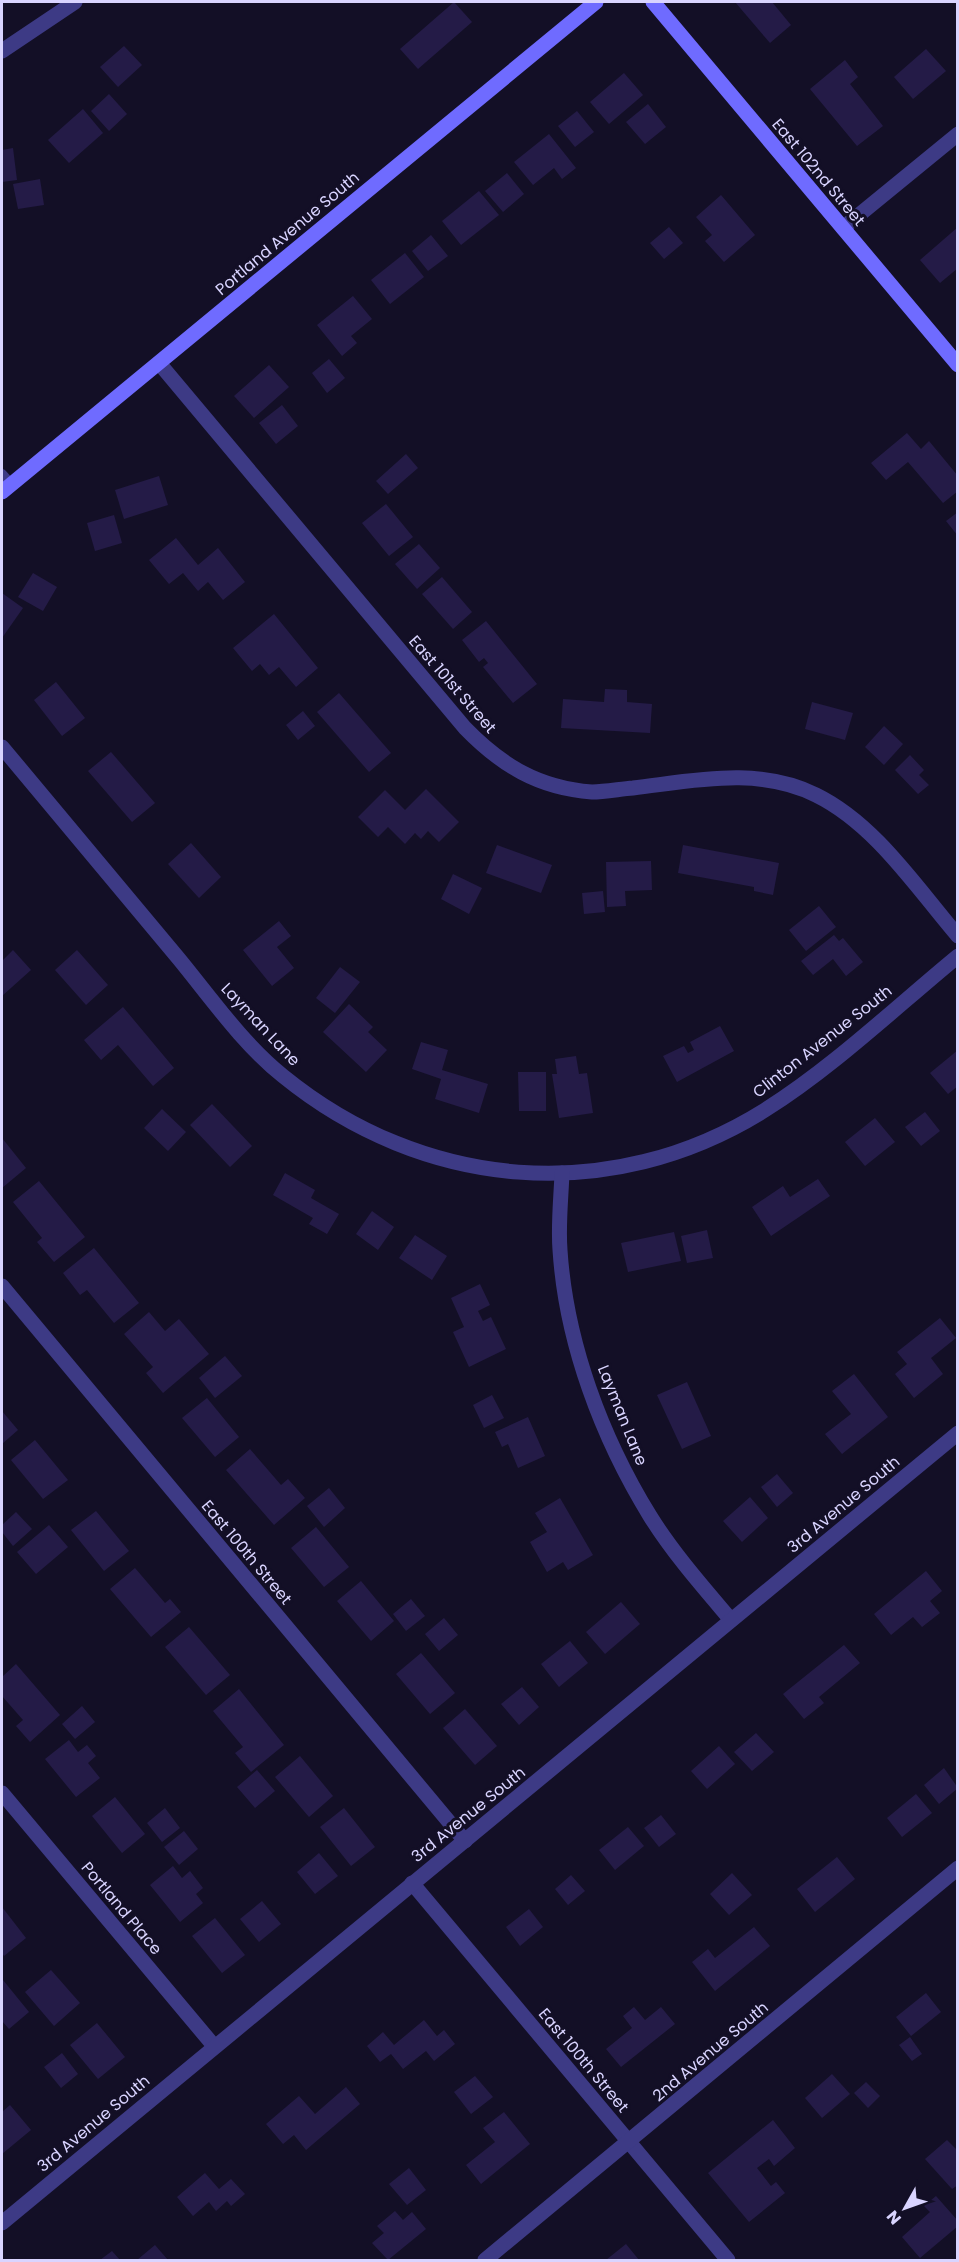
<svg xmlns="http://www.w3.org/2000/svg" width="959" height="2262" viewBox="0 0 959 2262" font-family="Poppins,sans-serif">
<rect width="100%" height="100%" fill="#130f26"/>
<g fill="#241b47">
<path d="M454 2 472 22 418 69 400 49Z"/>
<path d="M735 2H772L791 25 770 43Z"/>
<path d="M124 46 142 65 118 87 100 67Z"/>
<path d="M926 49 946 71 913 99 894 77Z"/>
<path d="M845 60 858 77 850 84 883 126 857 146 810 89Z"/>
<path d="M624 73 643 95 609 124 590 102Z"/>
<path d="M109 94 127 114 109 131 91 111Z"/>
<path d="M648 104 666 127 645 144 626 122Z"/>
<path d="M83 109 103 133 69 163 48 140Z"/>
<path d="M577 111 594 132 575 147 558 126Z"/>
<path d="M549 134 576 168 562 179 554 168 533 185 514 162Z"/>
<path d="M13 148 17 180 2 182V150Z"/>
<path d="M507 173 524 194 503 212 485 191Z"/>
<path d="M40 179 44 205 18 209 13 184Z"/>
<path d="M479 191 499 215 461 245 442 221Z"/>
<path d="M721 195 755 235 724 262 705 241 712 235 696 217Z"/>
<path d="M669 227 683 243 664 259 650 243Z"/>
<path d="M958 227V268L940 283 920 260Z"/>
<path d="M431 235 448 256 428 271 412 251Z"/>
<path d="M405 253 424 277 390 304 371 280Z"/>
<path d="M353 296 372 319 351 336 357 343 342 356 317 325Z"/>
<path d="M329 359 345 378 327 393 312 373Z"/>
<path d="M269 365 289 387 254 418 234 396Z"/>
<path d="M282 405 298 426 276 444 259 423Z"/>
<path d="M907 433 921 449 929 441 958 476V491L943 503 908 462 886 480 871 463Z"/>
<path d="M406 454 418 468 388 494 376 481Z"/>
<path d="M159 476 168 505 124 519 115 490Z"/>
<path d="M386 504 413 537 389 556 362 523Z"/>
<path d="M958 512V536L946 521Z"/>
<path d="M114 515 122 543 95 551 87 523Z"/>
<path d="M176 538 198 565 218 548 245 582 223 600 208 582 198 591 183 573 169 584 149 560Z"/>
<path d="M419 544 440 568 417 589 395 564Z"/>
<path d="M33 573 57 587 43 611 18 597Z"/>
<path d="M442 577 472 612 453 629 422 594Z"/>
<path d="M2 593 23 608 2 638Z"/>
<path d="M274 614 318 668 296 687 279 667 269 675 260 664 252 671 233 648Z"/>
<path d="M486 621 537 684 513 703 483 667 488 663 484 658 479 662 462 640Z"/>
<path d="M56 682 85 718 62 736 34 700Z"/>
<path d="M605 689 627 690V702L652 704 650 733 561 728 563 699 604 702Z"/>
<path d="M339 693 391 753 369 772 317 712Z"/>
<path d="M812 702 853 713 845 740 805 729Z"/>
<path d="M303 711 315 726 298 740 286 725Z"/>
<path d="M884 726 903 744 884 765 865 747Z"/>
<path d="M111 752 155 803 132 822 88 771Z"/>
<path d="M910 755 924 770 919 775 929 785 918 794 895 770Z"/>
<path d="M426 789 459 822 439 842 428 831 421 839 415 833 405 844 388 827 378 837 358 817 385 790 405 810Z"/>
<path d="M191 843 221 877 199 898 168 864Z"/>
<path d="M497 845 552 865 541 893 486 873Z"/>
<path d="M683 845 779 863 773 895 754 891V887L678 873Z"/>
<path d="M651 861 652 890 625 891 626 906 607 907 606 862Z"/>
<path d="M453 874 482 888 469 914 441 899Z"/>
<path d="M603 891 605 912 584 914 582 893Z"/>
<path d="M819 906 836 927 806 951 789 930Z"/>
<path d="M279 921 291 936 277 947 294 968 272 986 243 950Z"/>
<path d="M834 935 839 941 843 938 863 962 846 976 833 959 813 975 801 961Z"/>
<path d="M13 950 31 970 2 996V961Z"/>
<path d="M77 950 108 985 86 1005 55 970Z"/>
<path d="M340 967 360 982 335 1013 316 998Z"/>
<path d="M349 1004 373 1027 368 1032 387 1050 366 1072 323 1032Z"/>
<path d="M123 1007 174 1068 153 1086 118 1045 101 1060 84 1040Z"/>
<path d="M720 1026 734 1051 677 1082 663 1056 684 1046 688 1053 694 1050 690 1042Z"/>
<path d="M421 1042 448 1050 442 1070 488 1084 479 1113 435 1099 441 1079 412 1069Z"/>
<path d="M958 1050V1086L948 1094 930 1073Z"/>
<path d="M576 1056 579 1074 587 1073 593 1113 559 1118 552 1074H557L555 1059Z"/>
<path d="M518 1072H546V1111H519Z"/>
<path d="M212 1104 252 1146 230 1167 190 1125Z"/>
<path d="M162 1109 186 1132 168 1151 144 1128Z"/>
<path d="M925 1112 940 1131 921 1146 905 1127Z"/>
<path d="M875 1118 895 1142 865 1166 845 1142Z"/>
<path d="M2 1138 26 1168 2 1188Z"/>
<path d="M285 1173 315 1190 311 1198 339 1214 327 1234 309 1224 313 1218 273 1195Z"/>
<path d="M818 1179 830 1196 771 1236 752 1207 783 1186 790 1197Z"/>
<path d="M39 1181 85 1237 54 1262 37 1242 42 1238 13 1202Z"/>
<path d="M372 1211 394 1227 378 1250 356 1234Z"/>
<path d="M707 1230 713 1258 687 1263 681 1236Z"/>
<path d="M674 1232 681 1261 628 1272 621 1243Z"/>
<path d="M415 1235 447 1256 432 1280 399 1258Z"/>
<path d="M94 1248 139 1303 114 1323 87 1290 80 1295 63 1273Z"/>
<path d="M480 1284 490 1305 478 1311 483 1321 491 1317 506 1349 469 1367 453 1332 464 1327 451 1298Z"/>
<path d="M149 1312 165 1331 179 1319 209 1354 163 1393 146 1373 153 1367 124 1334Z"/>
<path d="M940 1318 956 1338 931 1358 943 1374 914 1398 895 1374 907 1364 897 1352Z"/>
<path d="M225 1356 242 1376 215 1398 199 1378Z"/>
<path d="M854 1374 888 1417 842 1454 825 1434 851 1414 832 1391Z"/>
<path d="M687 1382 711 1436 682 1449 657 1395Z"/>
<path d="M492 1395 504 1418 484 1428 473 1405Z"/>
<path d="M207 1398 239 1437 215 1457 182 1418Z"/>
<path d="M2 1411 18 1430 2 1444Z"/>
<path d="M528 1417 545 1456 518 1468 508 1444 502 1447 495 1432Z"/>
<path d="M35 1440 68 1480 43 1499 11 1460Z"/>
<path d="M250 1449 281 1485 288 1479 305 1498 274 1525 226 1470Z"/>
<path d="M777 1474 793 1493 777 1507 761 1487Z"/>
<path d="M329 1488 345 1508 324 1527 307 1506Z"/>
<path d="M750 1497 768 1518 742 1542 723 1521Z"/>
<path d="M560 1498 593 1555 568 1570 563 1562 547 1572 530 1542 547 1532 535 1513Z"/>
<path d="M96 1511 129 1551 104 1571 71 1530Z"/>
<path d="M16 1512 32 1529 13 1546 2 1532V1525Z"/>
<path d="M49 1525 68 1547 36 1574 17 1552Z"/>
<path d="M316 1527 349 1567 324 1587 291 1548Z"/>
<path d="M135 1568 165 1603 170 1599 181 1612 151 1637 110 1589Z"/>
<path d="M926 1571 942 1591 930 1601 940 1613 922 1627 913 1617 891 1635 874 1614Z"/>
<path d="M361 1581 394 1621 371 1641 337 1601Z"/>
<path d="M411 1599 425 1616 406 1631 393 1614Z"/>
<path d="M621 1602 640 1624 605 1654 586 1632Z"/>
<path d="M444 1618 458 1635 439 1651 425 1634Z"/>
<path d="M189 1627 230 1675 206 1695 165 1647Z"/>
<path d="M570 1641 588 1663 559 1687 541 1664Z"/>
<path d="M844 1645 860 1663 819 1697 824 1703 804 1719 783 1694Z"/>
<path d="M421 1653 455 1693 430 1714 396 1674Z"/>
<path d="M16 1664 60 1715 30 1742 16 1726 23 1720 2 1696V1677Z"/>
<path d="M522 1687 539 1707 519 1725 501 1704Z"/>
<path d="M239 1689 284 1745 251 1772 235 1753 243 1747 213 1711Z"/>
<path d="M82 1706 95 1722 75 1739 62 1724Z"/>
<path d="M465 1709 497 1746 475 1765 443 1728Z"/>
<path d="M756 1733 774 1752 752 1771 734 1752Z"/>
<path d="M69 1740 78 1752 87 1745 96 1756 88 1763 100 1778 76 1797 45 1759Z"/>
<path d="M719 1746 735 1764 707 1789 691 1771Z"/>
<path d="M300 1756 333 1796 309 1817 275 1777Z"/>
<path d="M944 1768 958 1788 939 1804 924 1785Z"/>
<path d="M257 1770 275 1791 255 1808 237 1787Z"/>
<path d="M916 1794 932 1813 902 1837 887 1818Z"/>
<path d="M115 1797 145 1834 122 1853 92 1816Z"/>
<path d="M165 1808 180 1828 162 1842 147 1823Z"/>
<path d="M344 1808 375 1847 351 1866 320 1827Z"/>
<path d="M661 1815 676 1834 659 1847 644 1828Z"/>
<path d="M628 1827 644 1846 615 1870 599 1850Z"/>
<path d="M184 1831 198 1849 179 1865 164 1847Z"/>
<path d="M319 1853 338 1876 315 1894 297 1872Z"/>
<path d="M837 1857 855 1879 815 1912 797 1889Z"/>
<path d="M173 1866 182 1878 190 1871 203 1888 196 1894 203 1903 180 1922 150 1885Z"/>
<path d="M732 1873 752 1895 729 1915 710 1894Z"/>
<path d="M571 1875 585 1891 568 1905 555 1889Z"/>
<path d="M262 1901 281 1924 259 1942 240 1919Z"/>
<path d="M2 1907 26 1938 4 1956 2 1953Z"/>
<path d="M529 1909 543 1927 520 1946 506 1927Z"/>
<path d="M215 1918 245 1955 222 1973 192 1936Z"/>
<path d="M754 1927 770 1946 715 1991 692 1962 708 1949 715 1958Z"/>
<path d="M51 1970 80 2003 54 2026 25 1992Z"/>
<path d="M3 1980 29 2012 9 2029 2 2021Z"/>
<path d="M926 1993 941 2012 911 2036 896 2017Z"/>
<path d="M634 2007 645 2020 661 2007 675 2024 621 2067 606 2049 632 2028 623 2016Z"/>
<path d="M424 2020 437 2036 444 2030 455 2044 434 2061 426 2051 403 2069 391 2054 380 2062 367 2046 383 2032 394 2045Z"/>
<path d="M97 2023 125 2057 98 2079 70 2045Z"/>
<path d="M910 2037 922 2054 912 2061 899 2045Z"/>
<path d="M62 2053 78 2074 61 2088 44 2067Z"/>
<path d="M832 2074 850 2094 822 2118 805 2098Z"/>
<path d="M475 2076 493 2097 471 2114 454 2092Z"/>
<path d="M866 2082 880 2096 868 2108 854 2093Z"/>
<path d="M346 2087 360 2104 306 2150 294 2135 283 2144 266 2124 299 2096 315 2114Z"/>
<path d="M10 2105 31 2130 2 2154V2112Z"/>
<path d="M504 2112 530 2144 481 2184 466 2165 495 2142 483 2128Z"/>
<path d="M773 2120 795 2148 774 2166 769 2159 757 2168 771 2186 776 2182 785 2193 749 2222 708 2173Z"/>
<path d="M947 2140 958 2151V2185L952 2189 925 2159Z"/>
<path d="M409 2168 426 2190 407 2205 389 2184Z"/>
<path d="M205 2173 219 2189 231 2179 245 2194 231 2206 227 2201 216 2211 209 2202 193 2216 177 2197Z"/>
<path d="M936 2196 958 2221V2226L920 2258 902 2237 930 2212 924 2206Z"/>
<path d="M395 2211 403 2220 412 2212 426 2229 388 2260 372 2243 384 2233 377 2226Z"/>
<path d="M626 2244 639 2260H606Z"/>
<path d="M155 2245 168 2260H137Z"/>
<path d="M112 2251 120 2260H100Z"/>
</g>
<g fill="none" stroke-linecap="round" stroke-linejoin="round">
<path stroke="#3d3a85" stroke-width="10" d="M2 474 11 484"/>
<g stroke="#3d3a85" stroke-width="15">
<path d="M2 51 75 2"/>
<path d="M843 228 958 134"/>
<path d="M159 363 465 728C501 765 538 788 592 792 605 792 620 789 633 788 693 781 759 766 816 795 875 824 916 887 958 936"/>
<path d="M2 747C61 817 120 888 179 959 211 998 243 1044 283 1076 423 1190 610 1207 765 1110 832 1068 896 1007 958 956"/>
<path d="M562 1173C561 1199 558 1225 560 1250 566 1343 602 1438 650 1516 673 1553 703 1587 731 1620"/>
<path d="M2 1286 465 1841"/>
<path d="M2 1793 214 2046"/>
<path d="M412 1883 728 2260"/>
<path d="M2 2223 958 1433"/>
<path d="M485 2260 958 1868"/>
</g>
<g stroke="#6f6bff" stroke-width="15">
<path d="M653 2 958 365"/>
<path d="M2 492 596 2"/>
</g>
</g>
<g text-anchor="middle" stroke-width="6" stroke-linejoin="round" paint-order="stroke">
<g font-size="16" fill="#d9d4ff" stroke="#130f26">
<text transform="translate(819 172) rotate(50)" y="6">East 102nd Street</text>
<text transform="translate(287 233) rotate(-40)" y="6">Portland Avenue South</text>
<text transform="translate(453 684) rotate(49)" y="6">East 101st Street</text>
<text transform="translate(261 1024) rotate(47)" y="6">Layman Lane</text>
<text transform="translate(822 1041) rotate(-38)" y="6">Clinton Avenue South</text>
<text transform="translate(623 1415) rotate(68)" y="6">Layman Lane</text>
<text transform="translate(843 1504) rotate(-40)" y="6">3rd Avenue South</text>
<text transform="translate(247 1552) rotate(50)" y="6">East 100th Street</text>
<text transform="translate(468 1814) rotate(-39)" y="6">3rd Avenue South</text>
<text transform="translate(122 1908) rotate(50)" y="6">Portland Place</text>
<text transform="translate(710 2051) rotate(-40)" y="6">2nd Avenue South</text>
<text transform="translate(584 2060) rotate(50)" y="6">East 100th Street</text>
<text transform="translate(93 2123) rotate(-40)" y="6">3rd Avenue South</text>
</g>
</g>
<rect width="959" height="2262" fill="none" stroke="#d9d4ff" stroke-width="6"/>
<g transform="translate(905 2208) rotate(230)" stroke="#130f26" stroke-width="4.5" paint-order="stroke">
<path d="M0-4.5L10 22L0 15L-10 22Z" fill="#d9d4ff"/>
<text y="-9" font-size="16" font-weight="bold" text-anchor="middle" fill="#d9d4ff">N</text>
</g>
</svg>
